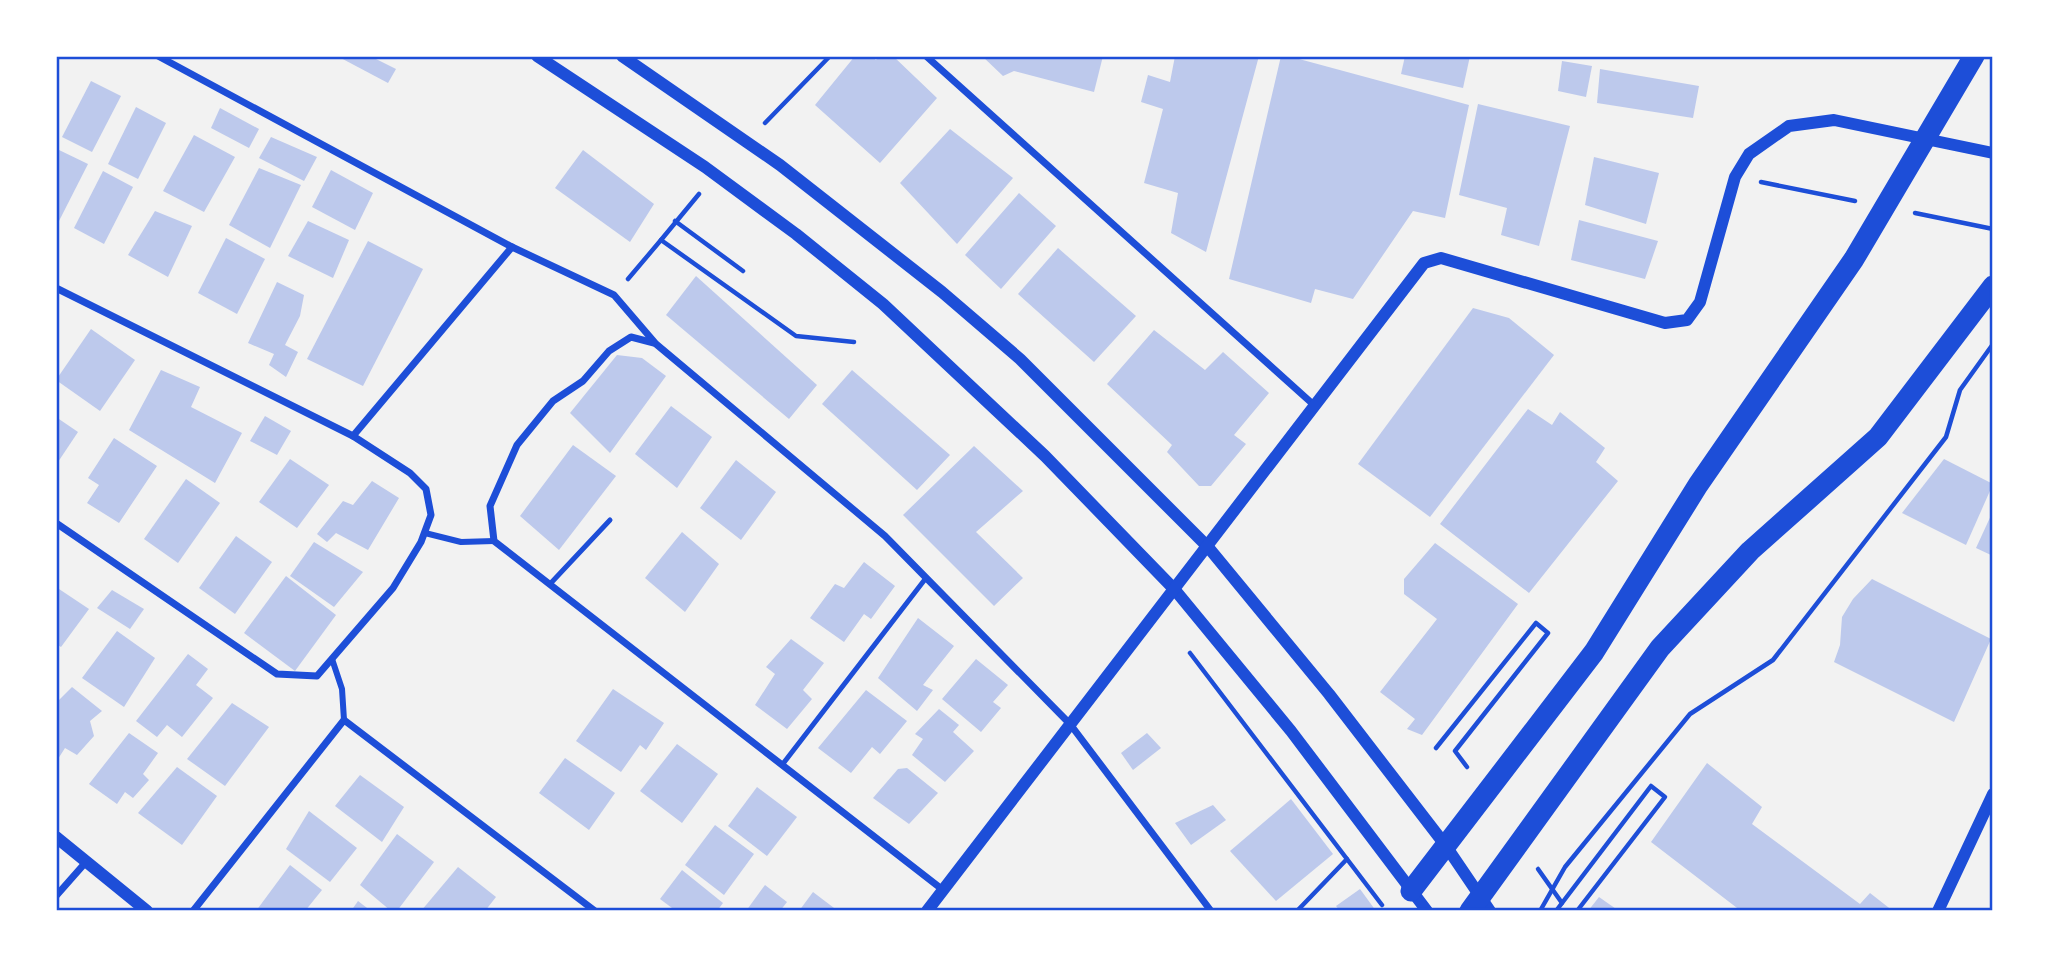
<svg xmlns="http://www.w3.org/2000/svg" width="2049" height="967" viewBox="0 0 2049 967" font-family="Signika,sans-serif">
<rect width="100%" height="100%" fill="#f2f2f2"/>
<g fill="#bdc9ec">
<path d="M337 56H370L396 69 388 83Z"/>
<path d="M855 56H871L876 60 879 56H893L937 98 880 163 815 105Z"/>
<path d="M982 56H1103L1094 92 1014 71 1003 76Z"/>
<path d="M1175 56H1259L1206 252 1171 233 1178 193 1144 183 1163 109 1141 102 1148 75 1170 82Z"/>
<path d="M1281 56H1288L1469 105 1445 218 1413 211 1353 299 1315 289 1311 303 1229 279Z"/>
<path d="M1405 56H1470L1463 88 1401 74Z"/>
<path d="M1562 61 1592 66 1586 97 1558 91Z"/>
<path d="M1600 69 1699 86 1693 118 1597 103Z"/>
<path d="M91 81 121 96 92 152 62 137Z"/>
<path d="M1478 104 1570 126 1539 246 1501 235 1507 208 1459 195Z"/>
<path d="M136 107 166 123 138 179 108 164Z"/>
<path d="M220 108 259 129 249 148 211 128Z"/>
<path d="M950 129 1013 178 957 244 900 183Z"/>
<path d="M194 135 235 157 204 212 163 191Z"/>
<path d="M271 137 317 157 304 181 259 158Z"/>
<path d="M57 149 88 164 59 221 56 219Z"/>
<path d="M583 150 654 204 630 242 555 188Z"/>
<path d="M1594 157 1659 173 1646 224 1585 205Z"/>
<path d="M259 168 301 185 270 248 229 225Z"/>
<path d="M331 170 373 193 355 230 312 207Z"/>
<path d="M103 171 133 187 104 244 74 228Z"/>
<path d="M1019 193 1056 226 1001 289 965 255Z"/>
<path d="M155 211 192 226 168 277 128 255Z"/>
<path d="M1579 220 1658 241 1645 279 1571 260Z"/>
<path d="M308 221 349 240 333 278 288 256Z"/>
<path d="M226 238 265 259 237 314 198 293Z"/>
<path d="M368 241 423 269 363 386 307 359Z"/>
<path d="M1058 248 1136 316 1094 362 1018 294Z"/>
<path d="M696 276 817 385 789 419 666 315Z"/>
<path d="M277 282 304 295 300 316 285 345 298 352 286 377 269 365 274 354 248 343Z"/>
<path d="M1473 308 1509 318 1554 355 1430 517 1358 464Z"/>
<path d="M91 329 135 360 100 411 56 380Z"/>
<path d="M1154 330 1205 370 1223 352 1269 393 1234 435 1246 444 1211 486H1199L1167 452 1172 445 1107 384Z"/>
<path d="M617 355 642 358 666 376 610 453 570 413Z"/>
<path d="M161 370 200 387 191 407 242 433 215 483 129 430Z"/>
<path d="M852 370 950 455 917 490 822 404Z"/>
<path d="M671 406 712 437 677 488 635 454Z"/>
<path d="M1528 409 1552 425 1560 412 1605 448 1596 462 1618 481 1529 593 1440 524Z"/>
<path d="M265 416 291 431 277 455 250 441Z"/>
<path d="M56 417 78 432 56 465Z"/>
<path d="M114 438 157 466 119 523 87 503 99 485 88 478Z"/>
<path d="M573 445 616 476 559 550 520 516Z"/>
<path d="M974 446 1023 491 976 532 1023 578 994 606 903 515Z"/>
<path d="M290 459 329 485 297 528 259 502Z"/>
<path d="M1944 459 1993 484 1966 545 1902 513Z"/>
<path d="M736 460 776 492 741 540 700 508Z"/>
<path d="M186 479 220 503 178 563 144 539Z"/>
<path d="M372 481 399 498 368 550 336 533 327 542 317 534 343 501 353 505Z"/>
<path d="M1993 511V556L1976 548Z"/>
<path d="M682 532 719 564 685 612 645 578Z"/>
<path d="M236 536 272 562 235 614 199 588Z"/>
<path d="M314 542 363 572 334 607 290 576Z"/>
<path d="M1435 543 1518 604 1422 735 1407 729 1415 719 1380 692 1437 619 1404 594V579Z"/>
<path d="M864 562 895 586 871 619 864 614 844 642 810 618 835 584 844 588Z"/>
<path d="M286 576 336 615 295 671 244 633Z"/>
<path d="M1872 579 1991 639 1954 722 1834 662 1840 645 1842 617 1853 599Z"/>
<path d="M56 587 89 609 61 647 56 644Z"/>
<path d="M112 590 144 609 130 629 97 608Z"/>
<path d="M918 618 954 646 923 685 933 690 917 711 878 678Z"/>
<path d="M117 631 155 658 124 707 82 678Z"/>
<path d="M791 639 824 663 803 690 812 699 787 729 755 705 775 674 766 667Z"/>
<path d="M188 654 208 669 196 685 213 698 182 737 167 725 157 737 136 721Z"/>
<path d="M976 659 1008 685 993 702 1001 708 981 732 942 699Z"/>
<path d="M72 687 102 711 90 721 94 736 77 755 65 748 58 759 56 703Z"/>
<path d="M613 689 664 723 646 750 640 745 621 772 576 741Z"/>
<path d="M866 690 907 721 880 754 872 747 851 773 818 748Z"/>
<path d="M232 703 269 727 225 786 187 759Z"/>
<path d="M939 709 959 725 953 732 974 751 945 782 912 755 923 739 915 734Z"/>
<path d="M129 733 158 753 143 774 149 780 133 798 125 792 117 804 89 784Z"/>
<path d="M1147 733 1161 748 1133 770 1121 753Z"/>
<path d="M677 744 718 774 682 823 640 791Z"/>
<path d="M565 758 615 793 589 830 539 793Z"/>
<path d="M1707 763 1762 807 1752 824 1860 904 1870 893 1893 911H1741L1651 842Z"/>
<path d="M177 767 217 796 182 845 138 813Z"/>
<path d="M907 768 938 793 909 824 873 798 898 769Z"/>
<path d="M360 775 404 807 382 842 335 806Z"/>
<path d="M757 787 797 817 767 856 728 826Z"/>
<path d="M1291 799 1333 854 1276 901 1230 851Z"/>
<path d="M1213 805 1226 820 1191 845 1175 823Z"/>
<path d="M309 811 357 848 330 882 286 849Z"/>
<path d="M715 825 754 854 724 895 685 865Z"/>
<path d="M397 834 434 862 397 911H391L360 885Z"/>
<path d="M290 865 322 890 305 911H256Z"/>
<path d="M458 867 496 897 485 911H421Z"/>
<path d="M682 870 723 903 717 911H676L660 899Z"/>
<path d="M765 885 787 902 780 911H746Z"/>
<path d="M1360 889 1376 911H1340L1336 906Z"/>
<path d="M813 892 838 911H799Z"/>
<path d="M1599 897 1619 911H1588Z"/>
<path d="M358 901 371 911H351Z"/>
</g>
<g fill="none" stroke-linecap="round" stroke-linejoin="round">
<g stroke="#1d4ed8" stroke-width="4.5">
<path d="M765 123 830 56"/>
<path d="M1761 182 1855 201"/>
<path d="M699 194 661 240 796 336 854 342"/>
<path d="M1915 213 1993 229"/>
<path d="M675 221 743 271"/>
<path d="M628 279 661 240"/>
<path d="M1190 653 1382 905"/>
<path d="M1436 748 1536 623 1548 633 1455 751 1467 767"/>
<path d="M1538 869 1562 903 1556 911"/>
<path d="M1562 903 1651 786 1665 797 1577 911"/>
<path d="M1297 911 1347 859"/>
<path d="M1540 911 1565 867 1690 714 1773 660 1946 437 1960 390 1993 344"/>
</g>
<g stroke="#1d4ed8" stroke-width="5">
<path d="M550 584 610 520"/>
<path d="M782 765 926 578"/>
</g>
<g stroke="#1d4ed8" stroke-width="6">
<path d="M425 533 461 542 494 541"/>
<path d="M332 659 342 689 344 720"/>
</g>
<g stroke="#1d4ed8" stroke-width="7">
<path d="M158 56 512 247 614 295 656 344 885 536 1070 724 1211 911"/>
<path d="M926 56 1315 406"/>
<path d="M56 288 353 436 410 473 426 489 431 515 421 542 393 588 317 676 277 674 56 523"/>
<path d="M654 343 631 337 609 351 583 381 553 401 517 445 490 506 494 541 943 890"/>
<path d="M353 436 512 247"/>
<path d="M56 896 86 862"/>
<path d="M193 911 344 720 595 911"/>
</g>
<g stroke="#1d4ed8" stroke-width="12">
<path d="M537 56 705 167 796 234 883 304 1045 456 1175 590 1291 731 1427 911"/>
<path d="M622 56 780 165 942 292 1020 359 1208 547 1329 694 1446 846 1490 911"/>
<path d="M56 837 147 911"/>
<path d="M927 911 1424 263 1441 258 1665 323 1687 320 1700 302 1735 177 1749 154 1789 126 1834 120 1993 153"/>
<path d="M1938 911 1993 794"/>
</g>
<g stroke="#1d4ed8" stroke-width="21">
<path d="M1411 891 1594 652 1698 485 1854 259 1974 56"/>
<path d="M1470 911 1660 648 1750 551 1878 437 1993 286"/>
</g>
</g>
<rect width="2049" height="967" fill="none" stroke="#ffffff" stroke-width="116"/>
<rect x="58" y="58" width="1933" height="851" fill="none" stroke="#1d4ed8" stroke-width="2.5"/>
</svg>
